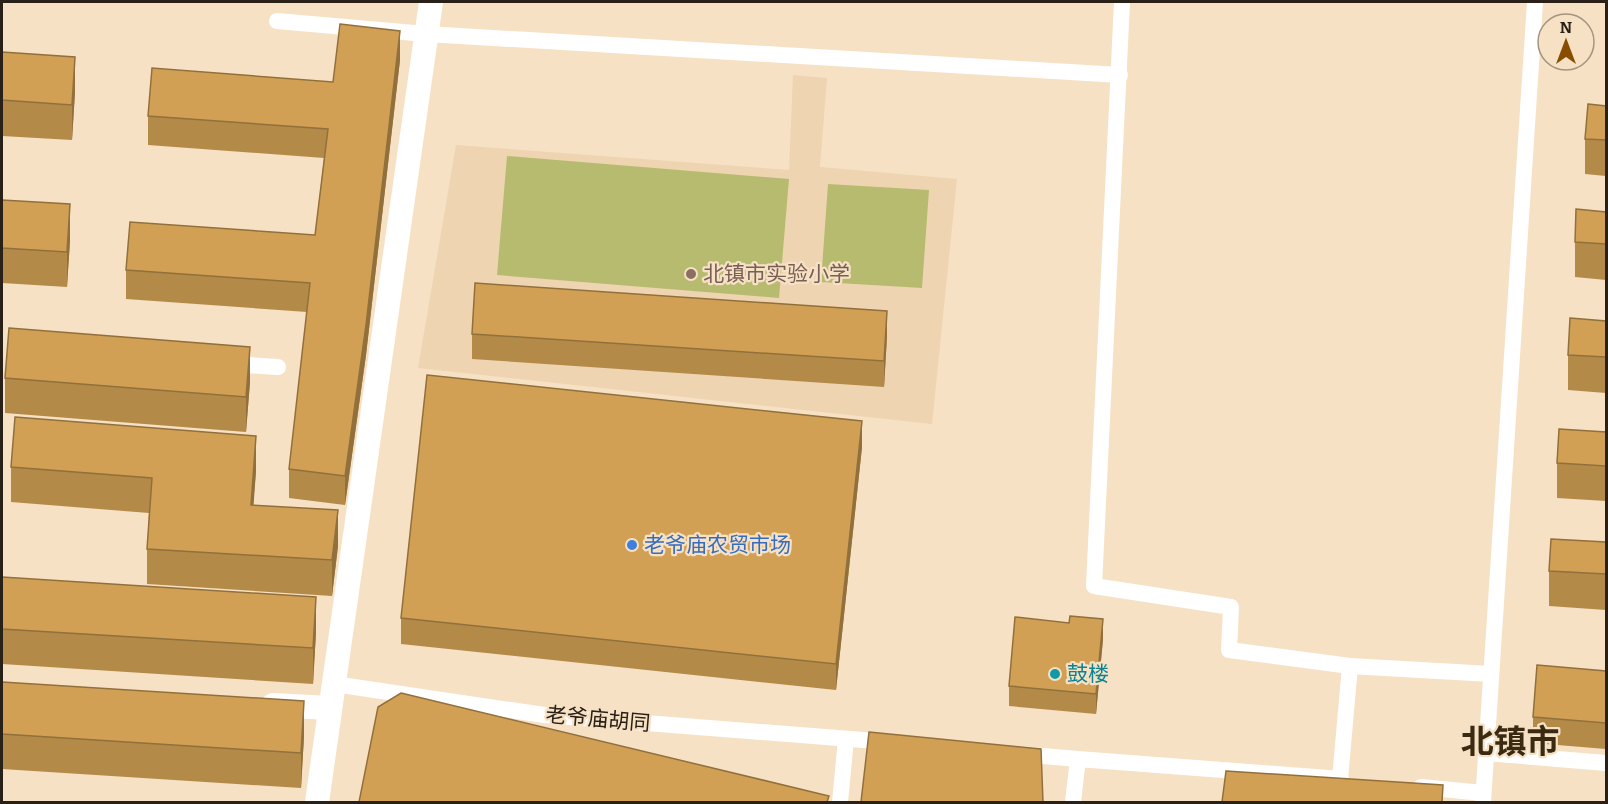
<svg xmlns="http://www.w3.org/2000/svg" width="1608" height="804" viewBox="0 0 1608 804" font-family="Bitter,'Noto Sans SC',serif">
	<style>
		.built { fill: #eed4b1 }
		.green { fill: #b7bb6f }
		.lines { fill: none; stroke-linecap: round; stroke-linejoin: round }
		.street { stroke: #fff; stroke-width: 16 }
		.secondary { stroke: #fff; stroke-width: 24 }
		.wall { fill: #b48a49 }
		.shaded-wall { fill: #92703c }
		.building { fill: #d1a055; stroke: #92703c; stroke-width: 1.5 }
		.education-dot { fill: #8d6e63; stroke: #f6e1c5; stroke-width: 2 }
		.shop-dot { fill: #3f7fe0; stroke: #f6e1c5; stroke-width: 2 }
		.culture-dot { fill: #0f9aa8; stroke: #f6e1c5; stroke-width: 2 }
		.labels { text-anchor: middle; dominant-baseline: central; stroke-width: 4.5; stroke-linejoin: round; paint-order: stroke }
		.education-label { font-size: 21px; fill: #785e54; stroke: #f6e1c5; text-anchor: start }
		.shop-label { font-size: 21px; fill: #366cbe; stroke: #f6e1c5; text-anchor: start }
		.culture-label { font-size: 21px; fill: #0d838f; stroke: #f6e1c5; text-anchor: start }
		.street-label { font-size: 21px; fill: #292117; stroke: #f6e1c5 }
		.town-label { font-size: 33px; font-weight: bold; fill: #3a2a11; stroke: #f6e1c5 }
	</style>
	<rect width="100%" height="100%" fill="#f6e1c5"/>
	<!-- built -->
	<path class="built" d="M793,75L827,78L820,167L957,179L932,424L418,368L456,145L789,170Z"/>
	<!-- green -->
	<g class="green">
		<path d="M507,156L789,179L779,298L497,275Z"/>
		<path d="M828,184L929,190L922,288L821,282Z"/>
	</g>
	<g class="lines">
		<!-- street -->
		<g class="street">
			<path d="M1122,2L1094,586L1231,607L1229,650L1350,666L1491,674"/>
			<path d="M277,21L426,34L1120,75"/>
			<path d="M230,364L278,367"/>
			<path d="M334,684L544,715L889,742"/>
			<path d="M1486,753L1606,763"/>
			<path d="M1019,754L1078,759"/>
			<path d="M1340,779L1350,666"/>
			<path d="M1421,787L1483,793"/>
			<path d="M840,802L846,739"/>
			<path d="M1073,802L1078,759L1341,779"/>
			<path d="M1483,802L1535,2"/>
		</g>
		<!-- secondary -->
		<g class="secondary">
			<path d="M273,705L330,708"/>
			<path d="M317,802L431,2"/>
		</g>
	</g>
	<!-- wall -->
	<g class="wall">
		<path d="M2,52L75,92L72,140L2,136Z"/>
		<path d="M400,60L366,355L345,505L289,498V469L307,312L126,299V270L315,235L324,158L148,145V116L333,82Z"/>
		<path d="M1606,106V176L1585,174V139Z"/>
		<path d="M2,200L70,240L67,287L2,283Z"/>
		<path d="M1606,212V280L1575,277V242Z"/>
		<path d="M1606,321V393L1568,390V355Z"/>
		<path d="M472,334L887,336L884,387L472,359Z"/>
		<path d="M5,378L250,382L246,432L5,413Z"/>
		<path d="M1606,432V501L1557,498V463Z"/>
		<path d="M862,447L836,690L401,644V618Z"/>
		<path d="M11,467L256,471L253,505L338,546L332,596L147,584V549L149,513L11,502Z"/>
		<path d="M1606,542V610L1549,606V571Z"/>
		<path d="M2,577L316,632L313,684L2,664Z"/>
		<path d="M1103,639L1096,714L1009,706V686Z"/>
		<path d="M1606,671V749L1533,743V717Z"/>
		<path d="M2,682L304,736L301,788L2,769Z"/>
	</g>
	<!-- shaded-wall -->
	<g class="shaded-wall">
		<path d="M400,31V60L366,355L345,505V476Z"/>
		<path d="M75,57V92L72,140V105Z"/>
		<path d="M70,204V240L67,287V252Z"/>
		<path d="M887,311V336L884,387V361Z"/>
		<path d="M250,347V382L246,432V397Z"/>
		<path d="M862,421V447L836,690V664Z"/>
		<path d="M256,436V471L251,540V505Z"/>
		<path d="M338,510V546L332,596V560Z"/>
		<path d="M316,597V632L313,684V648Z"/>
		<path d="M1103,619V639L1096,714V694Z"/>
		<path d="M304,701V736L301,788V753Z"/>
	</g>
	<!-- building -->
	<g class="building">
		<path d="M340,24L400,31L366,325L345,476L289,469L310,283L126,270L130,222L315,235L328,129L148,116L152,68L333,82Z"/>
		<path d="M2,52L75,57L72,105L2,100Z"/>
		<path d="M1588,104L1606,106V140L1585,139Z"/>
		<path d="M2,200L70,204L67,252L2,248Z"/>
		<path d="M1576,209L1606,212V244L1575,242Z"/>
		<path d="M475,283L887,311L884,361L472,334Z"/>
		<path d="M1570,318L1606,321V357L1568,355Z"/>
		<path d="M9,328L250,347L246,397L5,378Z"/>
		<path d="M427,375L862,421L836,664L401,618Z"/>
		<path d="M15,417L256,436L251,505L338,510L332,560L147,549L152,478L11,467Z"/>
		<path d="M1559,429L1606,432V466L1557,463Z"/>
		<path d="M1551,539L1606,542V574L1549,571Z"/>
		<path d="M2,577L316,597L313,648L2,629Z"/>
		<path d="M1070,616L1103,619L1096,694L1009,686L1015,617L1069,623Z"/>
		<path d="M1537,665L1606,671V723L1533,717Z"/>
		<path d="M2,682L304,701L301,753L2,734Z"/>
		<path d="M401,693L829,796L827,802H359L378,707Z"/>
		<path d="M869,732L1041,749L1043,802H861Z"/>
		<path d="M1226,771L1443,785L1442,802H1222Z"/>
	</g>
	<!-- markers -->
	<circle class="education-dot" cx="691" cy="274" r="6"/>
	<circle class="shop-dot" cx="632" cy="545" r="6"/>
	<circle class="culture-dot" cx="1055" cy="674" r="6"/>
	<g class="labels">
		<!-- education labels -->
		<g class="education-label">
			<text x="703" y="274">北镇市实验小学</text>
		</g>
		<!-- shop labels -->
		<g class="shop-label">
			<text x="644" y="545">老爷庙农贸市场</text>
		</g>
		<!-- culture labels -->
		<g class="culture-label">
			<text x="1067" y="674">鼓楼</text>
		</g>
		<!-- street labels -->
		<g class="street-label">
			<text transform="translate(598 719) rotate(5)">老爷庙胡同</text>
		</g>
		<!-- town labels -->
		<g class="town-label">
			<text x="1510" y="742">北镇市</text>
		</g>
	</g>
	<!-- border -->
	<rect width="1608" height="804" fill="none" stroke="#292117" stroke-width="6"/>
	<!-- north arrow -->
	<g transform="translate(1566 42)"><circle r="28" fill="#f6e1c5" stroke="#a4947f" stroke-width="1.5"/>
	<path d="M0-4.5L10 22L0 15L-10 22Z" fill="#874e01"/>
	<text y="-9" font-size="16" font-weight="bold" text-anchor="middle" fill="#292117">N</text>
	</g>
</svg>
